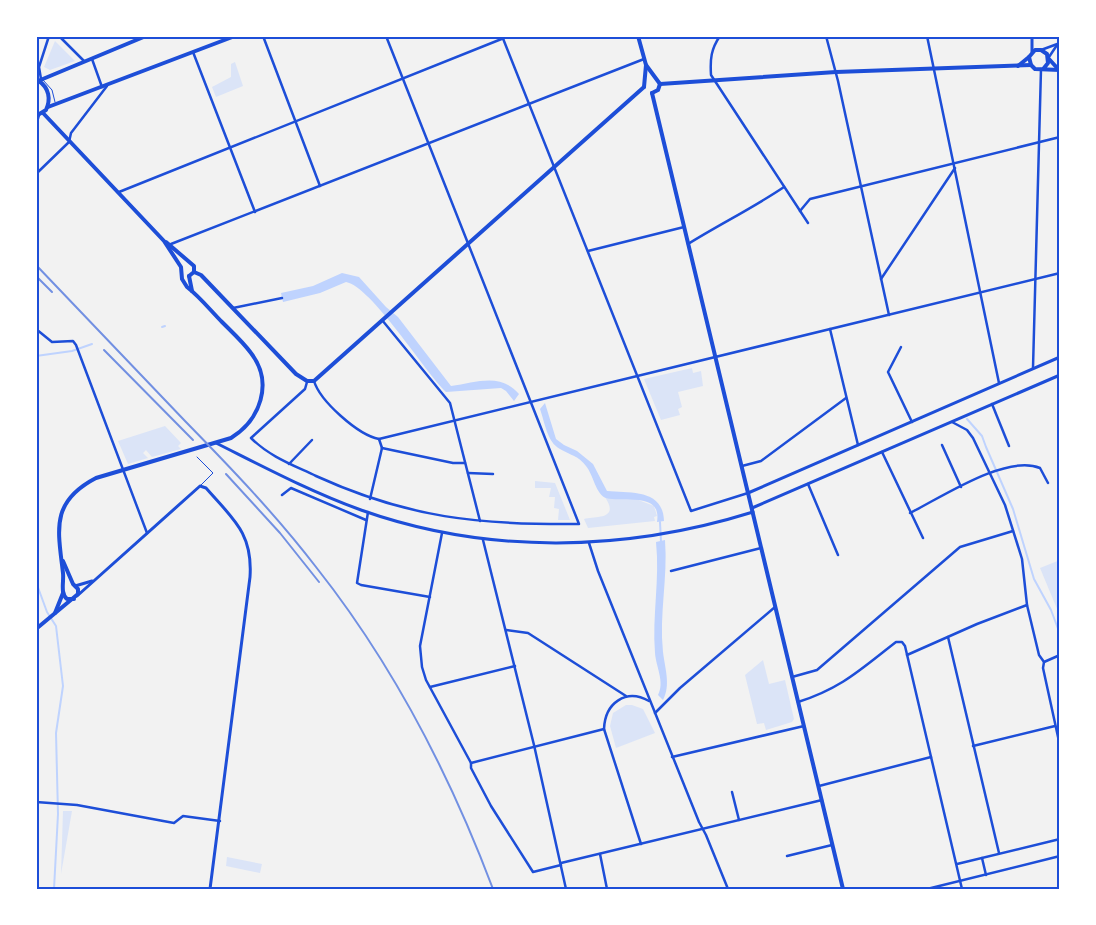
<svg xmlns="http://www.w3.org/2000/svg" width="1096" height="925" viewBox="0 0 1096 925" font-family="'Work Sans',sans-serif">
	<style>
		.green { fill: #dbe4f7 }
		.water { fill: #bfd3fe }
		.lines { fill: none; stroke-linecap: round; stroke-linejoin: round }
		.stream { stroke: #bfd3fe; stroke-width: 2 }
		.service { stroke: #1d4ed8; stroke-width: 1 }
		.minor { stroke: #1d4ed8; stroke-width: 2.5 }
		.tertiary { stroke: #1d4ed8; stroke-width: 3 }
		.secondary { stroke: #1d4ed8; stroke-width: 4 }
		.rail { stroke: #7290e2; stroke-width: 2 }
		.neatline { fill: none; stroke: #1d4ed8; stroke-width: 2 }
	</style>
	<rect width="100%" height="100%" fill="#f2f2f2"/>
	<!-- green -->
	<g class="green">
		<path d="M55,41L75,61L50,70L44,67Z"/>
		<path d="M235,62L243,86L216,97L212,87L231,77V64Z"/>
		<path d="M692,368L693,373L701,371L703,386L678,392L682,407L678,409L680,415L661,420L644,379Z"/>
		<path d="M165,426L181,443L178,446L181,449L152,457L146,450L143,453L148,458L128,464L118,441Z"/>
		<path d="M535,481L555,483L570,520H558L559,509L554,508L555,497H549L551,488H535Z"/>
		<path d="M605,497L633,498L654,506L657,516L654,517L655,521L588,528L584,519C596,516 620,520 605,497Z"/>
		<path d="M1060,560V616L1040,568Z"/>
		<path d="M763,660L769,684L785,680L794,719L792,722L766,730L764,723L757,724L745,675Z"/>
		<path d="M626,705H632L643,709L655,733L616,748L610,726L613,713Z"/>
		<path d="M63,811H72L61,874Z"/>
		<path d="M227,857L262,864L260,873L226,866Z"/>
	</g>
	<!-- water -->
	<g class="water">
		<path d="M342,273L359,277L386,307L398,317L451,386C476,383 500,372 519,394L514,401L506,391L501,388L446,392C424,371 372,287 346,282L320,293L283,302L281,293L313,286Z"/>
		<path d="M545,403L556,439L564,445L577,451L593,464L607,491C631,493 663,489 664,521L657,522C662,491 624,503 606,498C596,495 593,474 586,466C579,456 570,455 560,449C547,442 545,423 540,409Z"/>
		<path d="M665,540C668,578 659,614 663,652C665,669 671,685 663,700L658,695C665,682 656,667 655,653C652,615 660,580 656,542Z"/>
	</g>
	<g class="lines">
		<!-- stream -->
		<g class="stream">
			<path d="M162,327L165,326"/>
			<path d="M36,356L72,351L92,344"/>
			<path d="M967,419L982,436L986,447L1013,509L1034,579L1051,610L1060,634"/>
			<path d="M660,522L661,542"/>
			<path d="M36,582L47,612L56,626L63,686L56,733L58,814L54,889"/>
		</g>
		<!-- service -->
		<g class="service">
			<path d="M43,80L52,90L55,102"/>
			<path d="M197,457L213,473L200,486"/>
		</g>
		<!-- minor -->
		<g class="minor">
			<path d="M59,36L84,61"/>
			<path d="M263,36L320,186"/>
			<path d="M502,36L691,511L748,493"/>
			<path d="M720,36C711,49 710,59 711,75L808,223"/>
			<path d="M826,36L838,81L889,315"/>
			<path d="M927,36L999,383"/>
			<path d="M1041,50L1060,43"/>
			<path d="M193,52L255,212"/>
			<path d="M1049,57L1057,45"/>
			<path d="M92,59L102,87"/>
			<path d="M41,79L39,67L49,36"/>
			<path d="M36,126L39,115"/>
			<path d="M36,174L69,142L71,133L107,86"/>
			<path d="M119,192L509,36"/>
			<path d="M800,211L810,199L1060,137"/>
			<path d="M171,244L644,59"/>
			<path d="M688,244C720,224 753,208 784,187"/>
			<path d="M588,251L684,227"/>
			<path d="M881,279L955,168"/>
			<path d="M233,308L282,298"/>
			<path d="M382,320L450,403L480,521"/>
			<path d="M36,329L52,342L73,341L76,345L147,533"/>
			<path d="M830,329L858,445"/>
			<path d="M901,347L888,372L912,422"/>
			<path d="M1033,368L1041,69"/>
			<path d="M314,381C320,401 358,435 379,439L1060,273"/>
			<path d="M307,382L305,389L251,438C270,457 293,465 316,476C408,518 479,525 579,524L386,36"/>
			<path d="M992,404L1009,446"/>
			<path d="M952,422L967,430L973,438L1005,505L1017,543L1022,559L1027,605L1039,655L1044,662L1043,668L1060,746"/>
			<path d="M379,439L382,448"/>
			<path d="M942,445L961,487"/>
			<path d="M382,448L453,463H465"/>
			<path d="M882,452L923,538"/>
			<path d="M289,464L312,440"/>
			<path d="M742,466L761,461L846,398"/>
			<path d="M468,473L493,474"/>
			<path d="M808,484L838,555"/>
			<path d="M282,495L291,488L366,520"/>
			<path d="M370,499L382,448"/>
			<path d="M368,512L357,583L361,585L430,597"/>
			<path d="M910,513C942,497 1006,454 1040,468L1048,483"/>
			<path d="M442,533L420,646L422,667L426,680L471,763V768L491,806L533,872L561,865"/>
			<path d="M483,540L534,745L566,889"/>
			<path d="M589,543L598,571L699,822L706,835L728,889"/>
			<path d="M671,571L761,548"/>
			<path d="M506,630L528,633L626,696"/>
			<path d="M948,637L999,853"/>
			<path d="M907,655L977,624L1027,605"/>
			<path d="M1044,662L1060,655"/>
			<path d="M792,677L817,670L960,547L1013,531"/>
			<path d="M430,687L515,666"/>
			<path d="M798,702C842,688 861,669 896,642H902L905,646L962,889"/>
			<path d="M655,713L680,688L775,607"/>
			<path d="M973,746L1055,726"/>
			<path d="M672,757L804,726"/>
			<path d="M471,763L604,729"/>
			<path d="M819,786L931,757"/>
			<path d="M732,792L739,820"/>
			<path d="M36,802L77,805L174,823L183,816L220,821"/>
			<path d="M641,844L604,729C605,703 626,688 649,701"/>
			<path d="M600,854L607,889"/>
			<path d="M787,856L832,845"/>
			<path d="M982,858L986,875"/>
			<path d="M561,863L822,800"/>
			<path d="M957,864L1060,839"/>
			<path d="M927,889L1060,856"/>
		</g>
		<!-- tertiary -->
		<g class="tertiary">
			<path d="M1032,36V52"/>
			<path d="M216,443C264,467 311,492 361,510C488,555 625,552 753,512"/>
			<path d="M748,493L1060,357"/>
			<path d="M752,508L1060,375"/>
			<path d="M75,586L92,581"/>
			<path d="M77,596L200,486L206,488C233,519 253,533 250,577L210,889"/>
		</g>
		<!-- secondary -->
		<g class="secondary">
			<path d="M638,36L646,65L660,84"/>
			<path d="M1049,59L1059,70"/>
			<path d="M1018,66L1029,57"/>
			<path d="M1044,68L1048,63L1047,54L1041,50H1035L1029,57L1031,65L1035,69L1060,70"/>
			<path d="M38,81L146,36"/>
			<path d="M660,84L836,72L1031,65"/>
			<path d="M644,87L646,65"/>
			<path d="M652,93L843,889"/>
			<path d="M652,93L658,90L660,84"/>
			<path d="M48,107L235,36"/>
			<path d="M43,113L164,241L181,267L182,279L187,287C200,297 211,311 222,322C232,332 243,342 251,353C274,383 260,420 231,438L96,478C50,502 58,530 63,573C64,582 60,593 67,599H74"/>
			<path d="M36,116L46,110C51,99 49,88 39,81"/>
			<path d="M166,242L194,266V272L189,276"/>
			<path d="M194,272L201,275L296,374L307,381H314L644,87"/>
			<path d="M189,276L192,291"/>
			<path d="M55,613L63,593"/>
			<path d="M36,629L78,594V589L73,584L63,561"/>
		</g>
		<!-- rail -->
		<g class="rail">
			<path d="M36,265C86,317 135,369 185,421C231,468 276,515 316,567C392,663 450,775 493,889"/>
			<path d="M36,276L52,292"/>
			<path d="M104,350L193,440"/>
			<path d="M226,474L280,533L319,582"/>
		</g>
	</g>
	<!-- border -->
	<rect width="1096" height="925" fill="none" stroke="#ffffff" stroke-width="75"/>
	<rect x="38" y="38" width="1020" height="850" class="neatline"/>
</svg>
